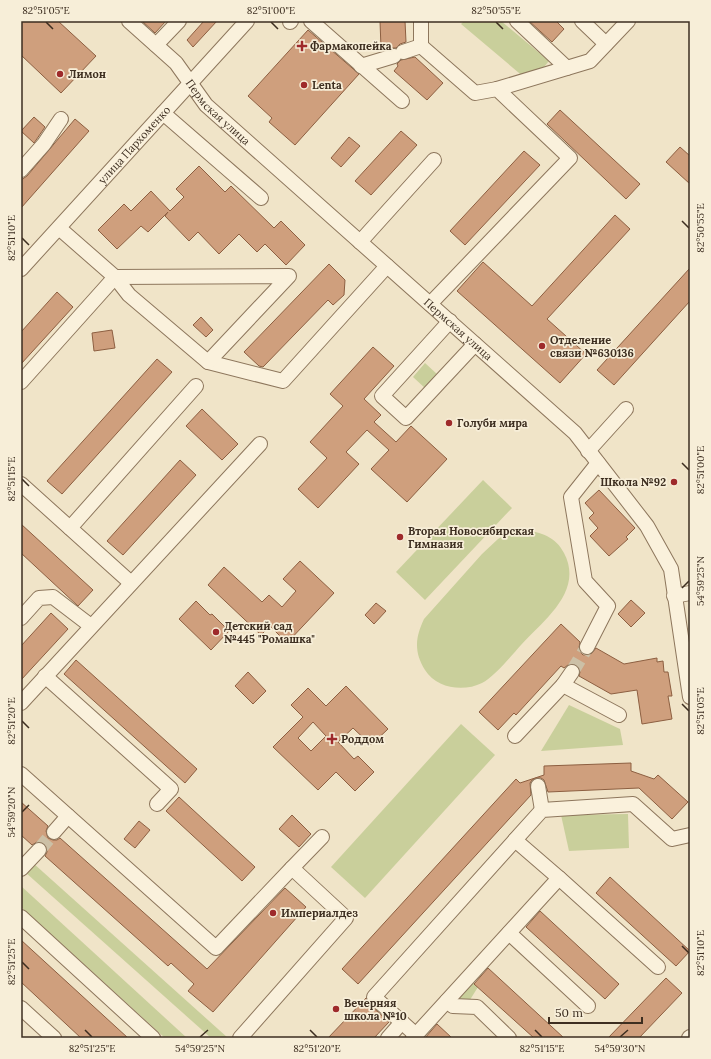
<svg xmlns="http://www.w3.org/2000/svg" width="711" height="1059" viewBox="0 0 711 1059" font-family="Lora,serif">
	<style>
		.green { fill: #c9cf9b }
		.building { fill: #cf9f7d; stroke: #8d5f41; fill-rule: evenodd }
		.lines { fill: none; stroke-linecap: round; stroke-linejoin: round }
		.minor-tunnel { stroke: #ccc0a6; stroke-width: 14; stroke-dasharray: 14 7; stroke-linecap: butt }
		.minor-casing { stroke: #8d765c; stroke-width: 16 }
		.minor { stroke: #faf1dc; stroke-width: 14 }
		.ticks { fill: none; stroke: #3d2e20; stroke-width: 1.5 }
		.poi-dot { fill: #9e2a2b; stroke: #f7eed8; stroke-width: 1.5 }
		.labels { text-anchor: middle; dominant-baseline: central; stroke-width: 3.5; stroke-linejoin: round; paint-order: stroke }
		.poi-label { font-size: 11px; font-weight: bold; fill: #3d2e20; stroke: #f7eed8; text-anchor: start }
		.street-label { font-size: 11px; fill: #3d2e20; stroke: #f7eed8 }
		.neatline { fill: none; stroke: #3d2e20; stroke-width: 1.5 }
		.ticks-label { font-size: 10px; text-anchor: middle; fill: #3d2e20 }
	</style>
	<rect width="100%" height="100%" fill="#f0e4c8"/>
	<!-- green -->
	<g class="green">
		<path d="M464,21H501L549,61L539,73L525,78L461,24Z"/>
		<path d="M425,363L438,375L426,389L413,377Z"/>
		<path d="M483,480L512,508L425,600L396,572Z"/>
		<path d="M524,530C541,532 556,537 564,553C584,591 544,620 521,645C512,655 494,677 482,683C464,692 437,689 425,670C414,652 415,638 424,619L482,554L498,539L510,532Z"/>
		<path d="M569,705L620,729L623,745L541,751Z"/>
		<path d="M461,724L495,755L365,898L331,867Z"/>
		<path d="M628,814L629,848L569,851L561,815Z"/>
		<path d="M33,863L228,1038H211L25,872Z"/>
		<path d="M21,886L187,1038H165L21,907Z"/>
		<path d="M471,981L478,987L468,1003L459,1001L458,996Z"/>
	</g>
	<!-- building -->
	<g class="building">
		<path d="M21,21H58L96,56L61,93L21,55Z"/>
		<path d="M142,21H166L155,33Z"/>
		<path d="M204,21H217L193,47L187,40Z"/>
		<path d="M380,21H405L406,42L400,44L396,48H381Z"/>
		<path d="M529,21H556L564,29L552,42Z"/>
		<path d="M308,30L359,74L295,145L269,122L272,118L248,96Z"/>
		<path d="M415,57L443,83L427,100L394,71L398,66L397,64L401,60Z"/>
		<path d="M560,110L640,184L626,199L547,124Z"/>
		<path d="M34,117L45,127L34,143L21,131Z"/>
		<path d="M75,119L89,131L21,208V180L27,176Z"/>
		<path d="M401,131L417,145L371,195L355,181Z"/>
		<path d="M349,137L360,146L341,167L331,158Z"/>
		<path d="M680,147L690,156V184L666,162Z"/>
		<path d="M524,151L540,165L465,245L450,231Z"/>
		<path d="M199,166L225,192L231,186L274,228L281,221L305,245L286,265L265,244L257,252L239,234L219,254L198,232L189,241L165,216L168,212L148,232L141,226L117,249L98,230L124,204L131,211L151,191L170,211L184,197L176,189Z"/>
		<path d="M615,215L630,229L547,319L586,354L560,383L457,291L483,262L532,306Z"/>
		<path d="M329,264L345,280L344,295L333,305L328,300L263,367L259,366L244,352Z"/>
		<path d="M690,268V301L614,385L597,370Z"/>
		<path d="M57,292L73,307L21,364V332Z"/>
		<path d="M201,317L213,330L206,337L193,325Z"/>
		<path d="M112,330L115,348L94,351L92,333Z"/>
		<path d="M373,347L394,366L364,399L381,415L374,422L396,442L411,426L447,459L407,502L371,469L389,450L367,430L346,452L359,464L318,508L298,489L327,458L310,442L343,406L330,394Z"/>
		<path d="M157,359L172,372L62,494L47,481Z"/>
		<path d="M202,409L238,444L222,460L186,426Z"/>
		<path d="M180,460L196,475L123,555L107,541Z"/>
		<path d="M599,490L635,528L626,537L628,539L609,556L590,536L598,528L589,518L594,513L585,503Z"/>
		<path d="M21,524L93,590L78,606L21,553Z"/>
		<path d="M300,561L334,593L287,643L270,626L261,635L208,585L224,567L262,602L269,595L282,607L296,591L283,579Z"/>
		<path d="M631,600L645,613L631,627L618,614Z"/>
		<path d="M196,601L210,615L212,614L229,631L211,650L179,619Z"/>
		<path d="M376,603L386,611L374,624L365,615Z"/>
		<path d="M51,613L68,629L21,680V646Z"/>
		<path d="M561,624L580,642L579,648L580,652L583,655L591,654L596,648L624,664L657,658V662L663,661L664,672H668L672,696H668L672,719L642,724L637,690L611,694L579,676L580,672L579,668L576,665L572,664L568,665L564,668L561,666L516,715L514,713L498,730L479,712Z"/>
		<path d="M76,660L197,769L185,783L64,674Z"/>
		<path d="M248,672L266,691L253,704L235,686Z"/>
		<path d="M346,686L388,729L371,745L353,728L338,742L354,759L358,756L374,772L355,791L336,772L318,790L273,747L303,717L291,705L308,688L326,706ZM313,722L326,736L311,751L298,738Z"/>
		<path d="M631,763V771L654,779L658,775L688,802L672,819L639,788L548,792L544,780L541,778H536L532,780L530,783L531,795L358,984L342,969L516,779L520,783L544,775V766Z"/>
		<path d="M179,797L255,867L242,881L166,811Z"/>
		<path d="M21,802L48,826L46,831L48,838L53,840H57L60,838L207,969L285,888L306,907L213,1012L188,991L194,984L171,963L168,966L45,856L47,852V848L45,844L37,842L32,845L21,835Z"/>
		<path d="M292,815L311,834L299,847L279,829Z"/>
		<path d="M139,821L150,830L135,848L124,839Z"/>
		<path d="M610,877L690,951L676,966L596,893Z"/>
		<path d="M540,911L619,984L605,999L526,927Z"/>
		<path d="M21,940L128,1038H81L21,982Z"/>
		<path d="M488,968L564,1038H534L474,984Z"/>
		<path d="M666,978L682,993L639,1038H608Z"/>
		<path d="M366,998L368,1003L389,1022L374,1038H328Z"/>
		<path d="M437,1024L452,1038H425Z"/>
	</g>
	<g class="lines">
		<!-- minor-tunnel -->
		<g class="minor-tunnel">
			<path d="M572,672L587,647"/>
			<path d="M39,850L54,832"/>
		</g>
		<!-- minor casing -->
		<g class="minor-casing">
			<g id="minor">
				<path id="s1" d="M129,21L176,63L206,105L575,433L647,526L671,569L690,697"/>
				<path d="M311,21L402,101"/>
				<path d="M421,21V46L475,93L497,89L570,158L430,304"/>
				<path d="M517,21L567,68"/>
				<path d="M582,21L606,44"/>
				<path d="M290,22L291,21"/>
				<path d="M156,45L179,21"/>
				<path d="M403,52L421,46"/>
				<path d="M361,66L394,56"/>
				<path d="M497,89L590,61L628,21"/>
				<path d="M163,113L261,198"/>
				<path d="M21,170L44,144L61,119"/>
				<path d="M59,228L115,277L129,295L208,362L283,381L387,266"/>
				<path d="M360,242L434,160"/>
				<path id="s2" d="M21,269L247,21"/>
				<path d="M450,321L382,396L406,418L475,344"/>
				<path d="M21,382L115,277L289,276L208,362"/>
				<path d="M588,451L626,409"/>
				<path d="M21,484L131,583"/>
				<path d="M70,528L196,386"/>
				<path d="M674,596L690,593"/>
				<path d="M21,618L39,598L53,597L91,626"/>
				<path d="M587,647L608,606L585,581L571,497L598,463"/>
				<path d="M45,676L171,789L157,804"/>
				<path d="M563,685L572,672"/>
				<path d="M21,703L260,444"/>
				<path d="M515,736L563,685L619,715"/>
				<path d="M21,774L216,948L292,868"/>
				<path d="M538,786L542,810"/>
				<path d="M54,832L68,816"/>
				<path d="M21,869L39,850"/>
				<path d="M559,878L658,967"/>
				<path d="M21,917L153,1038"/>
				<path d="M509,933L588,1006"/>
				<path d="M447,1001L453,1006L477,1007L509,1038"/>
				<path d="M21,1008L54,1038"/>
				<path d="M416,1035L374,997L542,810L633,804L672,839L690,835"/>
				<path d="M240,1038L346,918L292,868L322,837"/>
				<path d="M388,1038L402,1022"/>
				<path d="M413,1038L559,878L515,840"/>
				<path d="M689,1038L690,1037"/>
			</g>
		</g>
		<!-- minor -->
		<use href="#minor" class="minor"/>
	</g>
	<!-- ticks -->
	<path class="ticks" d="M46,22L53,29M271,22L278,29M496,22L503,29M682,221L689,228M22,238L29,245M682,463L689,470M22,479L29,486M682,588L689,581M682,704L689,711M22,721L29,728M22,812L29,805M682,946L689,953M22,962L29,969M85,1030L92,1037M310,1030L317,1037M535,1030L542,1037M200,1037L208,1030M620,1037L628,1030"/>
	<!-- markers -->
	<g class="poi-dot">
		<path d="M300 40h4v4h4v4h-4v4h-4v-4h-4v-4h4z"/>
		<circle cx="60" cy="74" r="4"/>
		<circle cx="304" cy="85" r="4"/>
		<circle cx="542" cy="346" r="4"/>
		<circle cx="449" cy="423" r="4"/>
		<circle cx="674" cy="482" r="4"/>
		<circle cx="400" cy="537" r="4"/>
		<circle cx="216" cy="632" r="4"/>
		<path d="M330 733h4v4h4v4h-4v4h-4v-4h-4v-4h4z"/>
		<circle cx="273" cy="913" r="4"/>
		<circle cx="336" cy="1009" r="4"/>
	</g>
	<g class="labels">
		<!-- poi labels -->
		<g class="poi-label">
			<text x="310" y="46">Фармакопейка</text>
			<text x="68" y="74">Лимон</text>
			<text x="312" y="85">Lenta</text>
			<text x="550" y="340">Отделение<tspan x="550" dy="13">связи №630136</tspan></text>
			<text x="457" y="423">Голуби мира</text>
			<text x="666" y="482" text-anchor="end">Школа №92</text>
			<text x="408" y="531">Вторая Новосибирская<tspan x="408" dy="13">Гимназия</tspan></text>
			<text x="224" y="626">Детский сад<tspan x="224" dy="13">№445 "Ромашка"</tspan></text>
			<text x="341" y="739">Роддом</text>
			<text x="281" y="913">Империалдез</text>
			<text x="344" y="1003">Вечерняя<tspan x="344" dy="13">школа №10</tspan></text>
		</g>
		<!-- street labels -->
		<g class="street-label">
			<text stroke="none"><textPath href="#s1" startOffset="128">Пермская улица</textPath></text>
			<text stroke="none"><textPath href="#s2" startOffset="168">улица Пархоменко</textPath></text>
			<text stroke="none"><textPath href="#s1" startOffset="452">Пермская улица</textPath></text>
		</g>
	</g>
	<!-- border -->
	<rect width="711" height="1059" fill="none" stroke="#f7eed8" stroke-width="44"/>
	<!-- scale -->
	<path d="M549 1017v6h93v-6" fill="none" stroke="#3d2e20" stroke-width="2"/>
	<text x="555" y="1017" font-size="12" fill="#3d2e20" stroke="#f7eed8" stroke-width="3" paint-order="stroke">50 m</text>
	<rect x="22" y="22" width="667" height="1015" class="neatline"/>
	<g class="ticks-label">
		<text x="46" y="14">82°51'05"E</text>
		<text x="271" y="14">82°51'00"E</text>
		<text x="496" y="14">82°50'55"E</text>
		<text transform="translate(700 228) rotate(-90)" y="4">82°50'55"E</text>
		<text transform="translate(11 238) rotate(-90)" y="4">82°51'10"E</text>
		<text transform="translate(700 470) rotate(-90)" y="4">82°51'00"E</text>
		<text transform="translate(11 479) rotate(-90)" y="4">82°51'15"E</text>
		<text transform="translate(700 581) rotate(-90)" y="4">54°59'25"N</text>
		<text transform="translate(700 711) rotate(-90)" y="4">82°51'05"E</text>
		<text transform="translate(11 721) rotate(-90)" y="4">82°51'20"E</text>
		<text transform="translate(11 812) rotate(-90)" y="4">54°59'20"N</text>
		<text transform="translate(700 953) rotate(-90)" y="4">82°51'10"E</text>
		<text transform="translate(11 962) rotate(-90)" y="4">82°51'25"E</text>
		<text x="92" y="1052">82°51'25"E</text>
		<text x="200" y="1052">54°59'25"N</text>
		<text x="317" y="1052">82°51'20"E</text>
		<text x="542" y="1052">82°51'15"E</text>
		<text x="620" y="1052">54°59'30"N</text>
	</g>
</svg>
